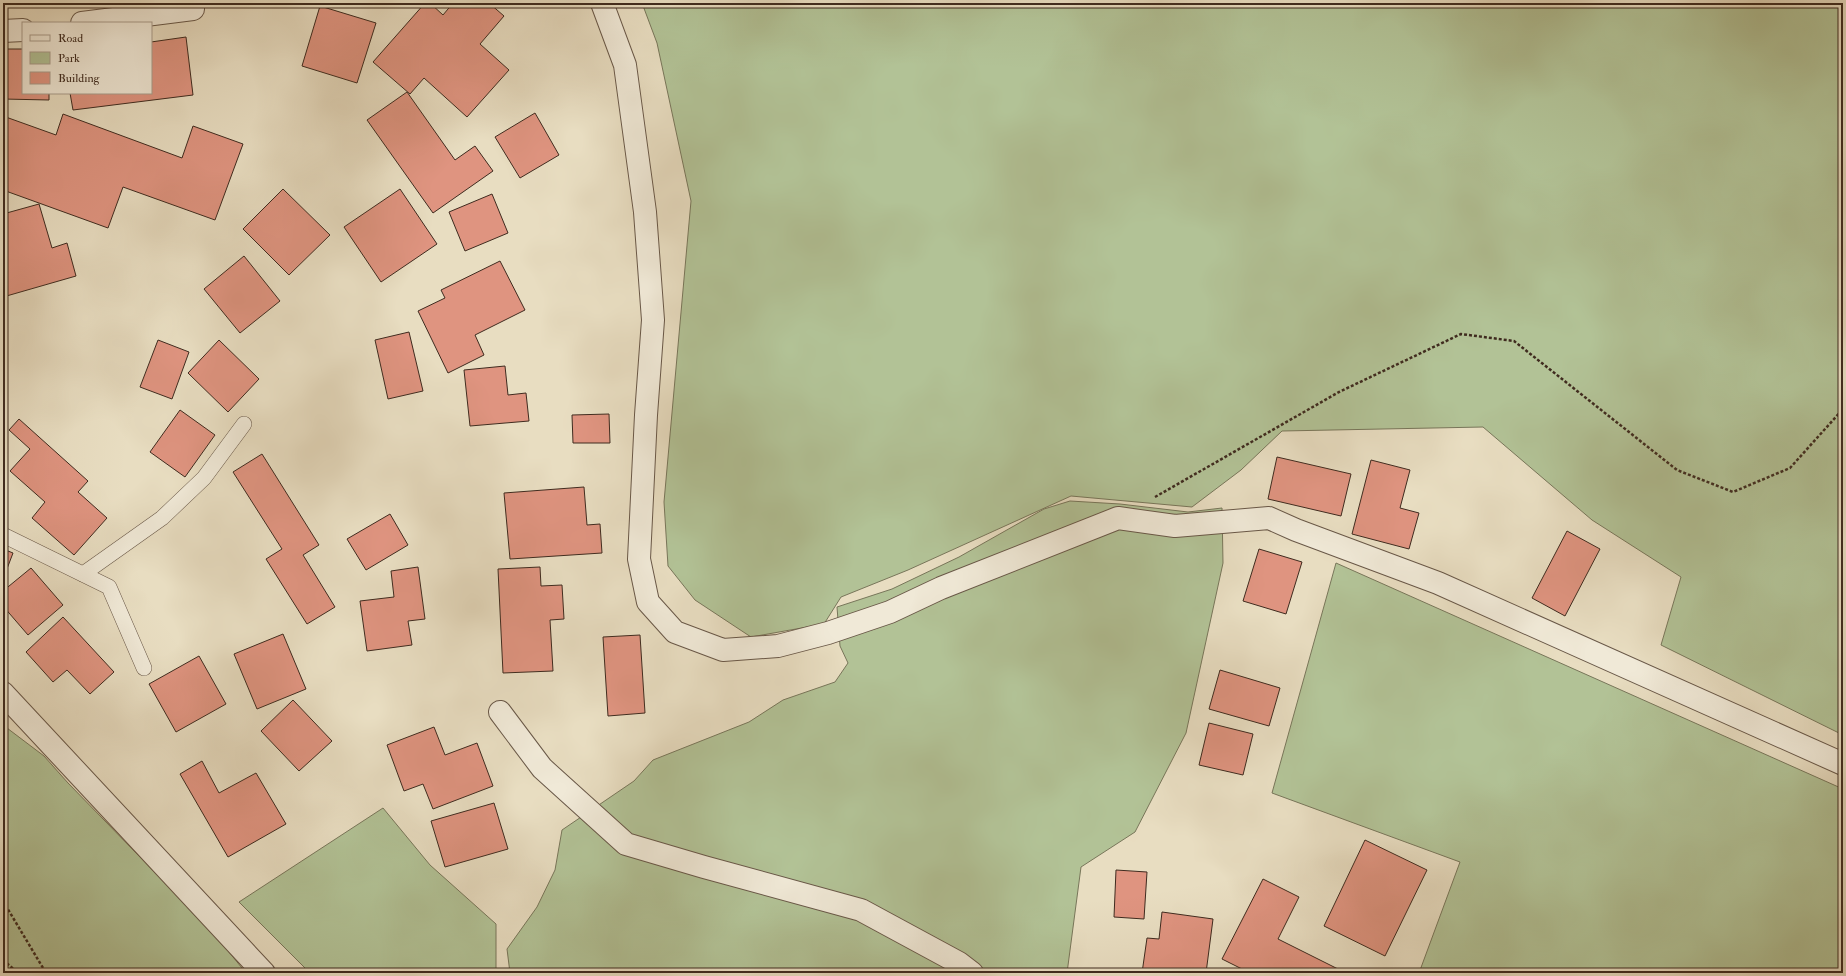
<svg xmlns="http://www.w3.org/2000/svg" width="1846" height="976" viewBox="0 0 1846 976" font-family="'IM FELL Double Pica',serif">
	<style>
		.green { fill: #b2c296; stroke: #78765a }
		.building { fill: #df9480; stroke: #3f2b1f }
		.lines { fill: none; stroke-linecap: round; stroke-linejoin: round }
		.lane-casing { stroke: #695848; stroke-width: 16 }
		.street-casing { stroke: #695848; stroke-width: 24 }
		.path { stroke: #3f2b1f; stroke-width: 2.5; stroke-dasharray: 3 2; stroke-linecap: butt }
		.lane { stroke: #f0e9d7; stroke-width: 15 }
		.street { stroke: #f0e9d7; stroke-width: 22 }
	</style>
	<rect width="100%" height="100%" fill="#e8ddc1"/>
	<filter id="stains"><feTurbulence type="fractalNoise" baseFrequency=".005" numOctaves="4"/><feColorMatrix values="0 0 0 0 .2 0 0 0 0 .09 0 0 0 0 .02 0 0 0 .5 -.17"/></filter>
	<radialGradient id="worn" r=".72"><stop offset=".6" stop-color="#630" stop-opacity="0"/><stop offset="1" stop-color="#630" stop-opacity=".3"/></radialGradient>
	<!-- green -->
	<g class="green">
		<path d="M642,3H1843V735L1661,645L1681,577L1592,520L1483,427L1282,431L1241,470L1192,507L1071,496L908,570L841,597L824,624L751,637L695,600L668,566L664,502L691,201L657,43Z"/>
		<path d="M1070,501L1120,504L1188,512L1222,508L1223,563L1186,733L1135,832L1081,867L1067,973H510L507,949L537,907L555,870L562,830L634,781L653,760L749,722L783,700L835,682L848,663L840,646L837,607L892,589L959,557L1044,509Z"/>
		<path d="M1336,563L1843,789V973H1419L1460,862L1272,793Z"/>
		<path d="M3,725L44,756L68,783L212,931L246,973H3Z"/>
		<path d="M383,808L430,865L496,924V973H310L239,902Z"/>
	</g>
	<!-- building -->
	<g class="building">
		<path d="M425,3H430L443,15L453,3H489L504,16L480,44L509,70L467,117L424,78L410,94L373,62Z"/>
		<path d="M320,6L376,23L357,83L302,66Z"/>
		<path d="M186,37L193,95L73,110L70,93H151V42Z"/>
		<path d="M4,49H23V93H49V100L3,99Z"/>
		<path d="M407,92L455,160L475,146L493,171L433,213L367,120Z"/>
		<path d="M535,113L559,155L520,178L495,137Z"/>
		<path d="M63,114L182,158L193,126L243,144L215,220L123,187L108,228L3,190V116L56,135Z"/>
		<path d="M283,189L330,235L289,275L243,229Z"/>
		<path d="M400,189L437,244L381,282L344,227Z"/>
		<path d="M492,194L508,233L465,251L449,212Z"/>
		<path d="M39,204L52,248L67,243L76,276L3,297V214Z"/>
		<path d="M244,256L280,301L240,333L204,289Z"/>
		<path d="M500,261L525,310L475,335L484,355L448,373L418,311L445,298L441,290Z"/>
		<path d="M409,332L423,391L388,399L375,340Z"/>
		<path d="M158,340L189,352L172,399L140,387Z"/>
		<path d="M219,340L259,379L228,412L188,373Z"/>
		<path d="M505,366L508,395L526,393L529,421L470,426L464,370Z"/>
		<path d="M180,410L215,435L185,477L150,452Z"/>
		<path d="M609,414L610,443H573L572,415Z"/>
		<path d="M19,419L88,481L78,492L107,518L74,555L32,518L45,502L10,471L30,449L9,430Z"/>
		<path d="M262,454L319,545L303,555L335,607L307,624L266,559L282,549L233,472Z"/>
		<path d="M1277,457L1351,474L1341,516L1268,499Z"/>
		<path d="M1371,460L1410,470L1400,508L1419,513L1409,549L1352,534Z"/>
		<path d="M584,487L587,525L600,524L602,553L510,559L504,493Z"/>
		<path d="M390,514L408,545L366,570L347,539Z"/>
		<path d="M1567,531L1600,549L1565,616L1532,598Z"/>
		<path d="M3,549L13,553L5,574H3Z"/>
		<path d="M1259,549L1302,562L1286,614L1243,601Z"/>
		<path d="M418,567L425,619L408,621L412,645L367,651L360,601L394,597L391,571Z"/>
		<path d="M540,567L541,586L562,585L564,619L550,620L553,671L503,673L498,569Z"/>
		<path d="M31,568L63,605L28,635L3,606V591Z"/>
		<path d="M63,617L114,672L90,694L67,670L53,682L26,652Z"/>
		<path d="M283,634L306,689L257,709L234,654Z"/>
		<path d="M640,635L645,713L608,716L603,637Z"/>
		<path d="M199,656L226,704L176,732L149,684Z"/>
		<path d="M1220,670L1280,688L1269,726L1209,709Z"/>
		<path d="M293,700L332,741L299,771L261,731Z"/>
		<path d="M1209,723L1253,734L1243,775L1199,765Z"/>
		<path d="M434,727L445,755L477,743L493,786L433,809L423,784L404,791L387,745Z"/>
		<path d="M202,761L219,793L256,773L286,824L228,857L180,774Z"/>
		<path d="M494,803L508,849L445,867L431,821Z"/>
		<path d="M1365,840L1427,870L1385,956L1324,926Z"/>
		<path d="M1116,870L1147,872L1144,919L1114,917Z"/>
		<path d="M1263,879L1299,897L1278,939L1346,973H1250L1222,959Z"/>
		<path d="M1162,912L1213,919L1206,973H1142L1147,938L1159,939Z"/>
	</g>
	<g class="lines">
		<!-- lane casing -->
		<g class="lane-casing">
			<g id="lane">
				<path d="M3,535L109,587L144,668"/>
				<path d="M83,574L162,518L204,478L244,424"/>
			</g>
		</g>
		<!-- street casing -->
		<g class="street-casing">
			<g id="street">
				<path d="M602,3L625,65L645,212L653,320L646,415L639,559L648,602L675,632L723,650L778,646L828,633L890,612L941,588L1118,518L1175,526L1269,518L1296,530L1438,583L1843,764"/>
				<path d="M82,23L193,9"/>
				<path d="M3,31L23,30"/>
				<path d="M3,693L264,973"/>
				<path d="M500,712L542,768L626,844L704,867L861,910L959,963L972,973"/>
			</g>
		</g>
		<!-- path -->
		<g class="path">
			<path d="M1155,497L1339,392L1461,334L1514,341L1677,470L1733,492L1790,468L1843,409"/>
			<path d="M3,901L46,973"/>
			<path d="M3,960L18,973"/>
		</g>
		<!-- lane -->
		<use href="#lane" class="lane"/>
		<!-- street -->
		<use href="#street" class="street"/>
	</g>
	<!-- margin -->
	<rect width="1846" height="976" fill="none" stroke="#e8ddc1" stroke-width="16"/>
	<rect x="4" y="4" width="1838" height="968" fill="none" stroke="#3f2b1f" stroke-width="2"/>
	<rect x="8" y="8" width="1830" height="960" fill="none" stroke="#3f2b1f"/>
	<!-- legend -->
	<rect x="22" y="22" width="130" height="72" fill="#f0e9d7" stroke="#a99d8d"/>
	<rect x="30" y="35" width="20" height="6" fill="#f0e9d7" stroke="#a99d8d"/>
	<text x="58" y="42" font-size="12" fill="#3f2b1f">Road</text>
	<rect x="30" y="52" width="20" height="12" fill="#b2c296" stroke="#a99d8d"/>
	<text x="58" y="62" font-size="12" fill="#3f2b1f">Park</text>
	<rect x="30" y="72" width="20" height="12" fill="#df9480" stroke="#a99d8d"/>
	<text x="58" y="82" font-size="12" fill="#3f2b1f">Building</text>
	<rect width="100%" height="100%" filter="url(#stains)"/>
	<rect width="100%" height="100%" fill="url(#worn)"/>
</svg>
